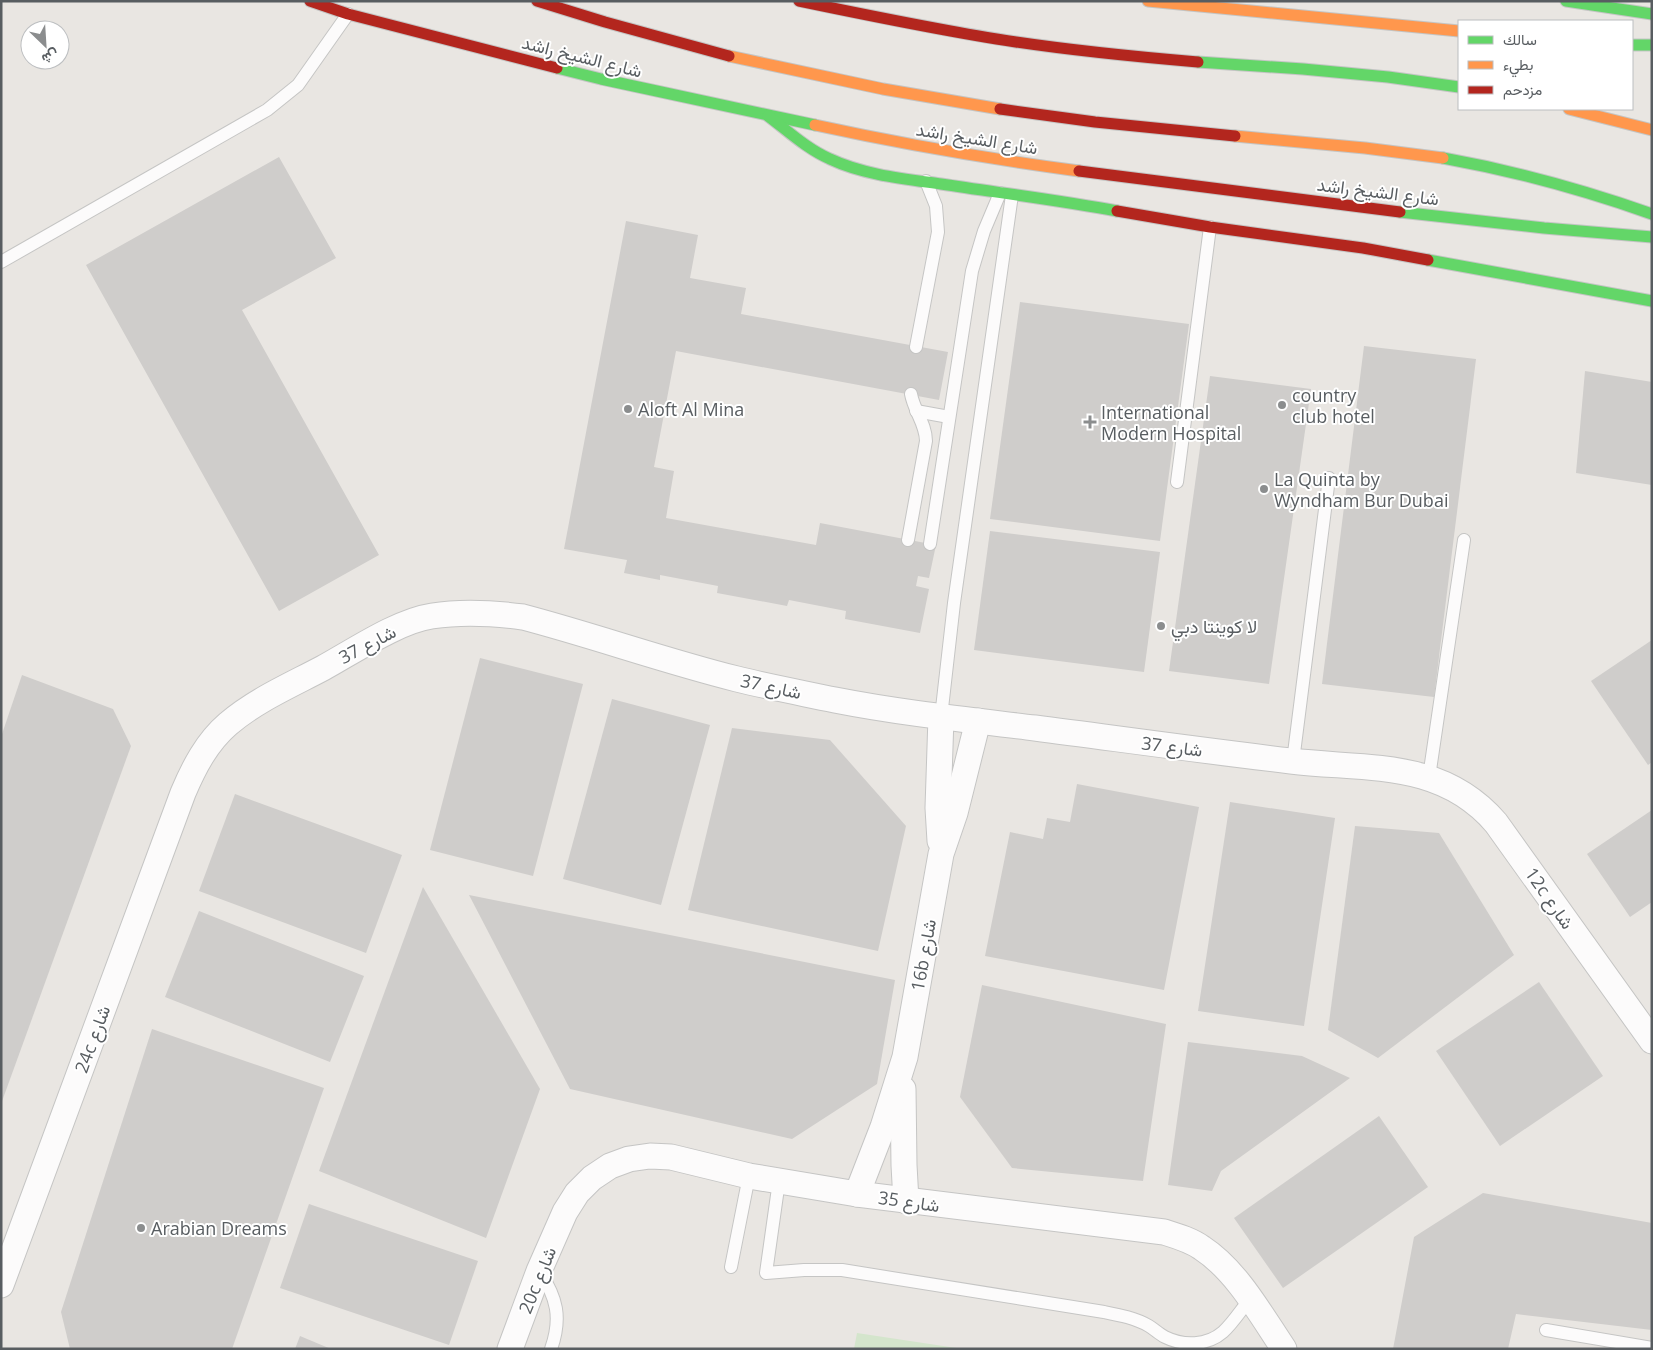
<svg xmlns="http://www.w3.org/2000/svg" width="1653" height="1350" viewBox="0 0 1653 1350" font-family="'Open Sans',Vazirmatn,sans-serif">
	<style>
		.green { fill: #d4e5cc }
		.building { fill: #cfcdcb }
		.lines { fill: none; stroke-linecap: round; stroke-linejoin: round }
		.lane-casing { stroke: #c5c5c4; stroke-width: 14 }
		.street-casing { stroke: #c5c5c4; stroke-width: 27 }
		.fast-casing { stroke: #c4c5c4; stroke-width: 13 }
		.slow-casing { stroke: #c4c5c4; stroke-width: 13 }
		.jam-casing { stroke: #c4c5c4; stroke-width: 13 }
		.lane { stroke: #fcfbfb; stroke-width: 12 }
		.street { stroke: #fcfbfb; stroke-width: 25 }
		.fast { stroke: #63d668; stroke-width: 11 }
		.slow { stroke: #ff974d; stroke-width: 11 }
		.jam { stroke: #b3261e; stroke-width: 11 }
		.poi-dot { fill: #8b8d8e; stroke: #fff; stroke-width: 2 }
		.labels { text-anchor: middle; dominant-baseline: central; stroke-width: 4; stroke-linejoin: round; paint-order: stroke }
		.street-label { font-size: 18px; fill: #585d61; stroke: #fff }
		.poi-label { font-size: 18px; fill: #585d61; stroke: #fff; text-anchor: start }
	</style>
	<rect width="100%" height="100%" fill="#e9e6e2"/>
	<!-- green -->
	<path class="green" d="M857,1333L963,1349H854Z"/>
	<!-- building -->
	<g class="building">
		<path d="M279,157L336,258L242,310L379,555L279,611L86,265Z"/>
		<path d="M626,221L698,235L690,278L746,288L741,314L948,352L939,400L676,351L654,467L674,471L666,518L816,545L820,523L936,545L929,578L918,576L916,586L929,589L920,633L845,619L846,611L789,600L787,606L717,593L718,586L660,575V580L624,573L627,560L564,549Z"/>
		<path d="M1020,302L1189,324L1160,541L990,519Z"/>
		<path d="M1364,346L1476,359L1434,697L1322,684Z"/>
		<path d="M1585,371L1652,382V485L1576,473Z"/>
		<path d="M1210,376L1311,389L1269,684L1169,671Z"/>
		<path d="M990,531L1160,552L1144,672L974,650Z"/>
		<path d="M1652,640V762L1648,765L1591,681Z"/>
		<path d="M480,658L583,684L533,876L430,850Z"/>
		<path d="M22,675L113,709L131,746L1,1104V737Z"/>
		<path d="M612,699L710,725L661,905L563,879Z"/>
		<path d="M732,728L830,740L906,826L878,951L688,910Z"/>
		<path d="M1077,784L1199,807L1164,990L985,956L1010,832L1043,839L1047,818L1070,822Z"/>
		<path d="M235,794L402,855L366,953L199,891Z"/>
		<path d="M1230,802L1335,818L1304,1026L1198,1011Z"/>
		<path d="M1652,810V902L1630,917L1587,854Z"/>
		<path d="M1355,826L1439,833L1514,955L1378,1058L1328,1030Z"/>
		<path d="M423,887L540,1089L486,1238L319,1171Z"/>
		<path d="M469,895L895,980L877,1084L792,1139L570,1089Z"/>
		<path d="M199,911L364,976L330,1062L165,997Z"/>
		<path d="M1539,982L1603,1076L1500,1146L1436,1051Z"/>
		<path d="M982,985L1166,1024L1143,1181L1012,1168L960,1097Z"/>
		<path d="M152,1029L324,1088L232,1349H70L61,1312Z"/>
		<path d="M1188,1042L1302,1056L1350,1078L1221,1171L1212,1191L1168,1185Z"/>
		<path d="M1379,1116L1428,1187L1283,1288L1234,1218Z"/>
		<path d="M1483,1193L1652,1223V1330L1516,1314L1508,1349H1393L1414,1237Z"/>
		<path d="M309,1204L478,1261L449,1345L280,1288Z"/>
		<path d="M300,1336L331,1349H295Z"/>
	</g>
	<g class="lines">
		<!-- lane casing -->
		<g class="lane-casing">
			<g id="lane">
				<path d="M1,262L267,110L298,85L348,14"/>
				<path d="M916,347L938,232L936,206L926,181"/>
				<path d="M916,411L949,417"/>
				<path d="M1177,482L1210,227"/>
				<path d="M908,540L926,441C926,424 914,411 911,394"/>
				<path d="M930,544L972,271L984,231L1000,193"/>
				<path d="M941,717L954,603L1012,195"/>
				<path d="M1293,761L1329,478"/>
				<path d="M1429,777L1464,540"/>
				<path d="M779,1181L766,1273L804,1270H842L1104,1312C1119,1315 1135,1318 1149,1326C1154,1329 1159,1334 1165,1337C1183,1346 1207,1346 1223,1332C1233,1323 1241,1310 1250,1299"/>
				<path d="M731,1267L749,1176"/>
				<path d="M539,1271C557,1297 562,1318 551,1349"/>
				<path d="M1546,1330L1652,1348"/>
			</g>
		</g>
		<!-- street casing -->
		<g class="street-casing">
			<g id="street">
				<path d="M940,841L938,808L941,717"/>
				<path d="M903,1089L904,1165L906,1201"/>
				<path d="M857,1194L883,1127L905,1057L941,854L955,813L978,721"/>
				<path d="M1,1285L183,793C194,767 207,742 228,724C256,700 291,685 323,668C354,651 398,621 432,616C463,611 493,613 523,617C595,636 665,661 737,679C769,687 802,693 835,700C901,713 969,720 1035,728C1120,739 1205,751 1291,761C1366,770 1441,759 1496,823L1652,1041"/>
				<path d="M510,1349L539,1271L565,1212L577,1193L592,1178L610,1166L629,1159L650,1156L671,1157L749,1176L857,1194L1164,1232C1177,1236 1191,1240 1202,1248C1237,1271 1261,1315 1284,1349"/>
			</g>
		</g>
		<!-- fast casing -->
		<g class="fast-casing">
			<g id="fast">
				<path d="M1566,1L1652,14"/>
				<path d="M1632,45H1652"/>
				<path d="M1198,62L1303,69L1388,77L1459,87"/>
				<path d="M557,68L601,79L815,125"/>
				<path d="M768,116C788,131 807,149 830,159C864,175 905,179 941,184C1000,193 1059,200 1117,211"/>
				<path d="M1443,158C1515,171 1584,190 1652,214"/>
				<path d="M1400,212L1544,228L1652,237"/>
				<path d="M1428,260L1652,301"/>
			</g>
		</g>
		<!-- slow casing -->
		<g class="slow-casing">
			<g id="slow">
				<path d="M1148,1L1459,31"/>
				<path d="M729,56L883,89L1000,109"/>
				<path d="M1569,109L1652,130"/>
				<path d="M815,125C902,144 990,159 1079,171"/>
				<path d="M1235,136L1365,148L1443,158"/>
			</g>
		</g>
		<!-- jam casing -->
		<g class="jam-casing">
			<g id="jam">
				<path d="M310,1L348,14L557,68"/>
				<path d="M537,1L605,22L729,56"/>
				<path d="M799,1C871,16 943,31 1016,42C1077,51 1138,57 1198,62"/>
				<path d="M1000,109L1095,122L1235,136"/>
				<path d="M1079,171L1400,212"/>
				<path d="M1117,211L1210,227L1363,248L1428,260"/>
			</g>
		</g>
		<!-- lane -->
		<use href="#lane" class="lane"/>
		<!-- street -->
		<use href="#street" class="street"/>
		<!-- fast -->
		<use href="#fast" class="fast"/>
		<!-- slow -->
		<use href="#slow" class="slow"/>
		<!-- jam -->
		<use href="#jam" class="jam"/>
	</g>
	<!-- markers -->
	<g class="poi-dot">
		<circle cx="1282" cy="405" r="5"/>
		<circle cx="628" cy="409" r="5"/>
		<path d="M1087.5 414.5h5v5h5v5h-5v5h-5v-5h-5v-5h5z"/>
		<circle cx="1264" cy="489" r="5"/>
		<circle cx="1161" cy="626" r="5"/>
		<circle cx="141" cy="1228" r="5"/>
	</g>
	<g class="labels">
		<!-- street labels -->
		<g class="street-label">
			<text transform="translate(582 56) rotate(14)">شارع الشيخ راشد</text>
			<text transform="translate(977 138) rotate(9)">شارع الشيخ راشد</text>
			<text transform="translate(1378 191) rotate(7)">شارع الشيخ راشد</text>
			<text transform="translate(367 644) rotate(-28)">شارع 37</text>
			<text transform="translate(771 686) rotate(12)">شارع 37</text>
			<text transform="translate(1172 746) rotate(7)">شارع 37</text>
			<text transform="translate(1550 898) rotate(55)">12c شارع</text>
			<text transform="translate(923 955) rotate(-80)">16b شارع</text>
			<text transform="translate(92 1039) rotate(-70)">24c شارع</text>
			<text transform="translate(909 1201) rotate(8)">شارع 35</text>
			<text transform="translate(537 1280) rotate(-68)">20c شارع</text>
		</g>
		<!-- poi labels -->
		<g class="poi-label">
			<text x="1292" y="395">country<tspan x="1292" dy="21">club hotel</tspan></text>
			<text x="638" y="409">Aloft Al Mina</text>
			<text x="1101" y="412">International<tspan x="1101" dy="21">Modern Hospital</tspan></text>
			<text x="1274" y="479">La Quinta by<tspan x="1274" dy="21">Wyndham Bur Dubai</tspan></text>
			<text x="1171" y="626">لا كوينتا دبي</text>
			<text x="151" y="1228">Arabian Dreams</text>
		</g>
	</g>
	<!-- border -->
	<rect width="1653" height="1350" fill="none" stroke="#585d61" stroke-width="5"/>
	<!-- legend -->
	<rect x="1458" y="20" width="175" height="90" fill="#ffffff" stroke="#bcbec0"/>
	<rect x="1468" y="36" width="25" height="8" fill="#63d668" stroke="#bcbec0"/>
	<text x="1503" y="45" font-size="15" fill="#585d61">سالك</text>
	<rect x="1468" y="61" width="25" height="8" fill="#ff974d" stroke="#bcbec0"/>
	<text x="1503" y="70" font-size="15" fill="#585d61">بطيء</text>
	<rect x="1468" y="86" width="25" height="8" fill="#b3261e" stroke="#bcbec0"/>
	<text x="1503" y="95" font-size="15" fill="#585d61">مزدحم</text>
	<!-- north arrow -->
	<g transform="translate(45 45) rotate(155)"><circle r="24" fill="#ffffff" stroke="#bcbec0"/>
	<path d="M0-4L9 19L0 12L-9 19Z" fill="#8b8d8e"/>
	<text y="-8" font-size="14" font-weight="bold" text-anchor="middle" fill="#585d61">ش</text>
	</g>
</svg>
